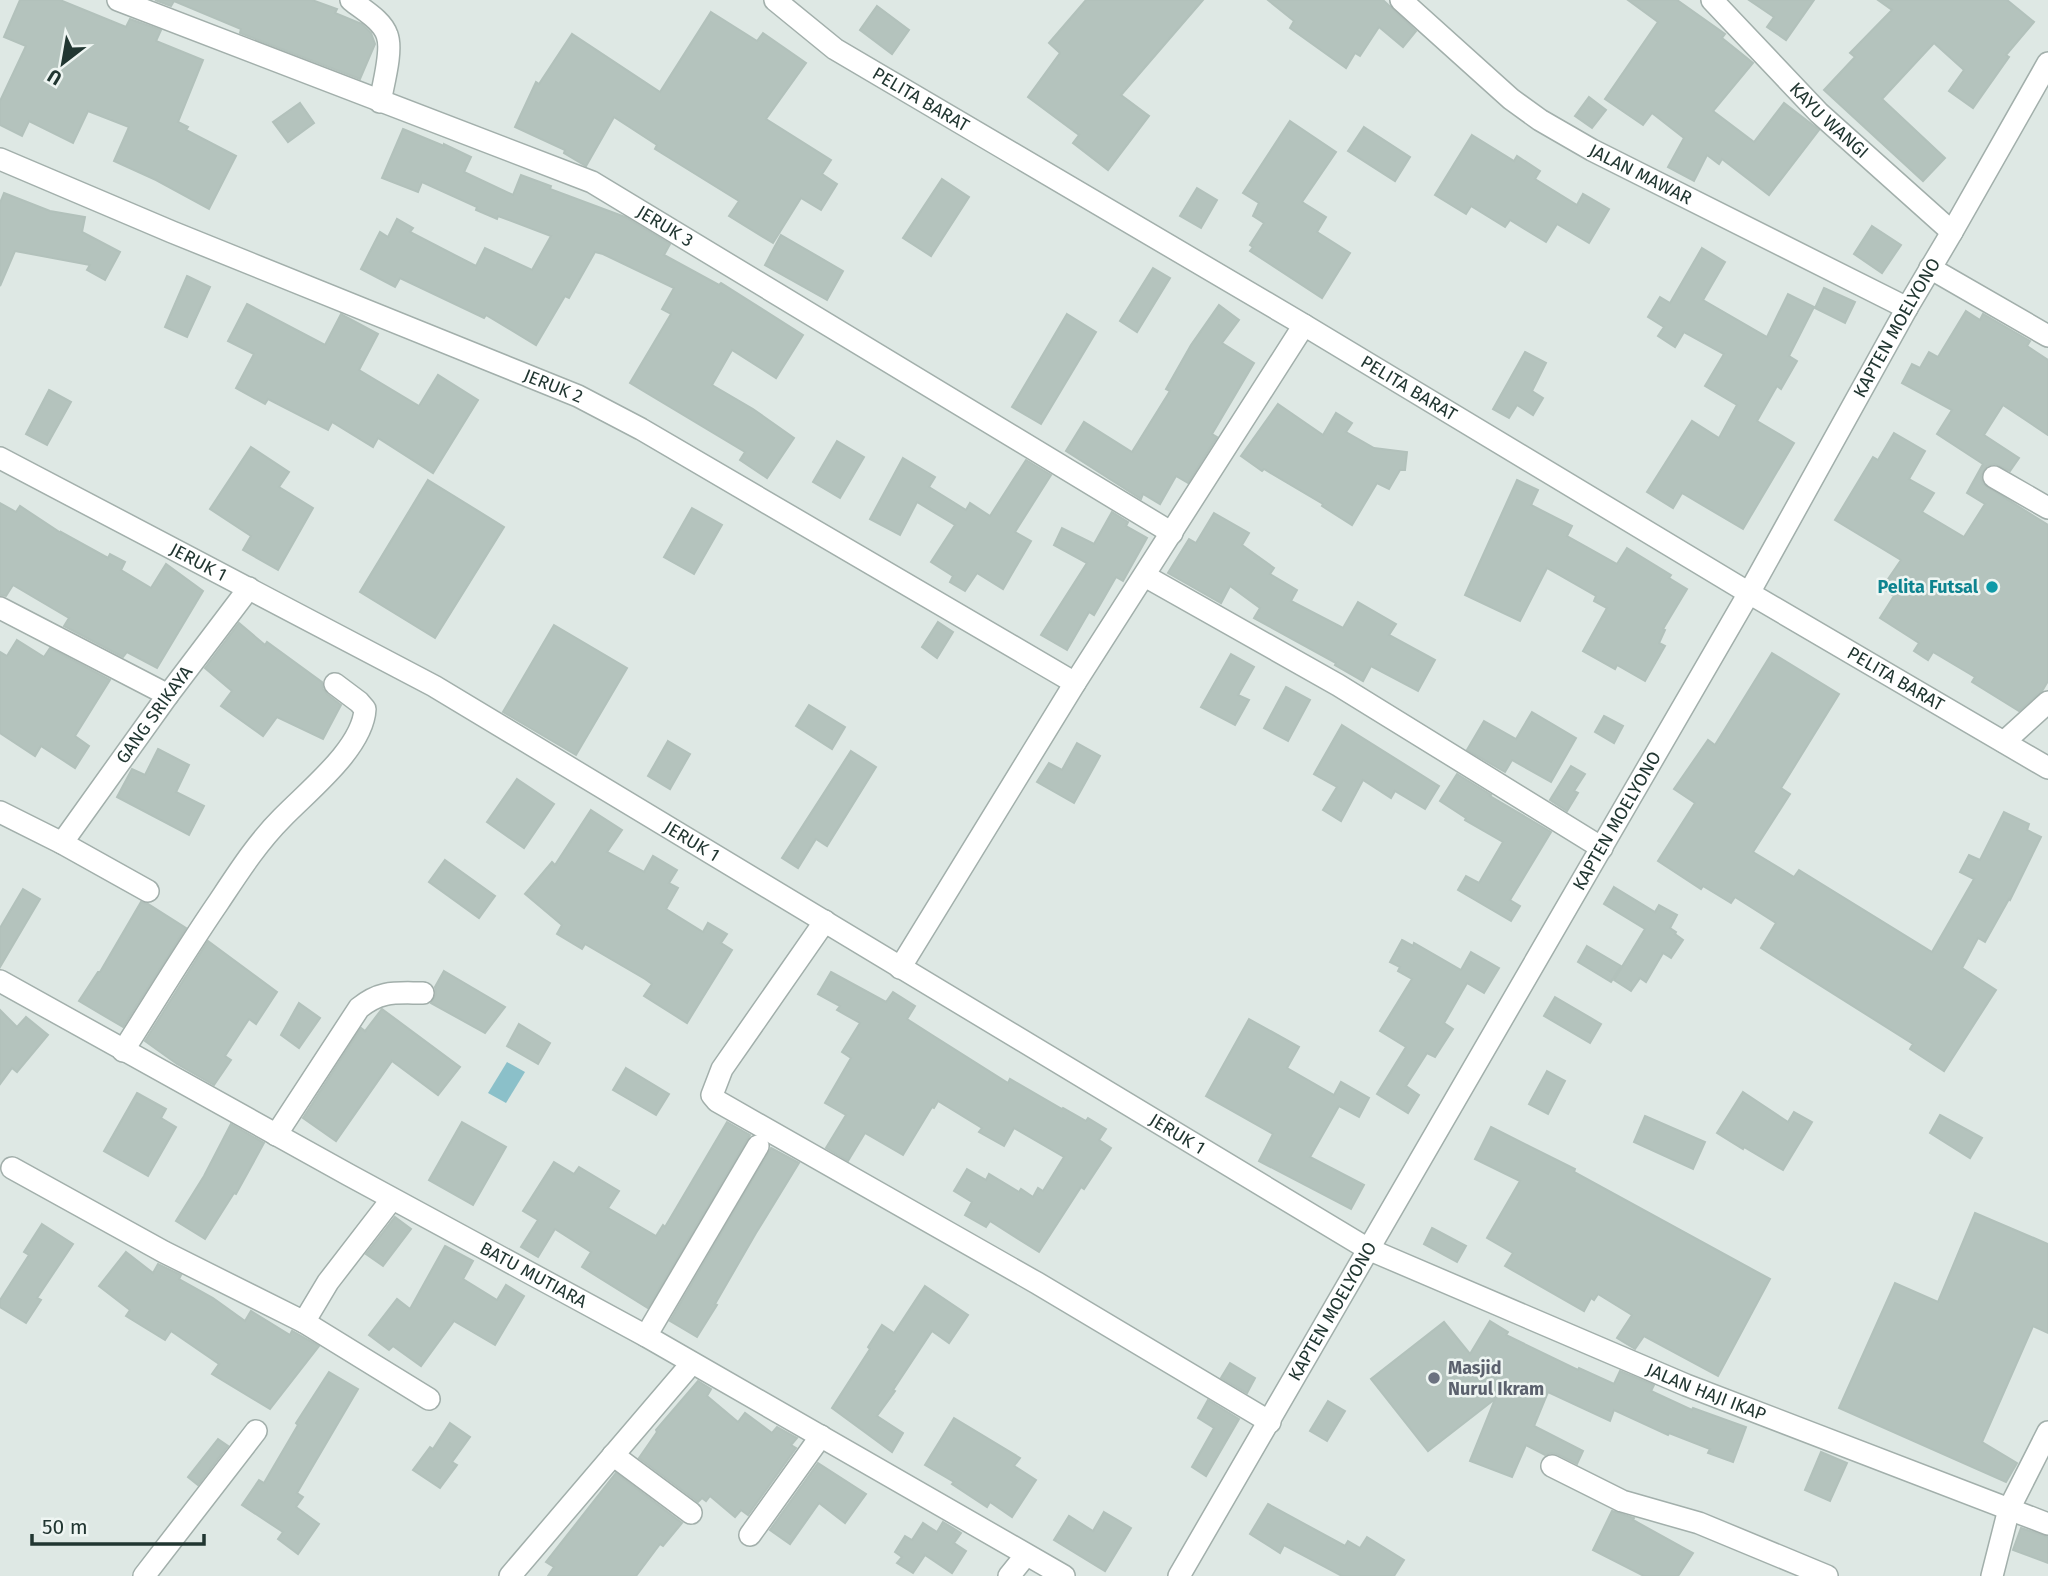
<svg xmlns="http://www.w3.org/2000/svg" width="2048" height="1576" viewBox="0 0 2048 1576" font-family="'Fira Sans',sans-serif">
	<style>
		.water { fill: #8bc0c9 }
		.building { fill: #b4c3bd; stroke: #b2c1bb; stroke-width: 2 }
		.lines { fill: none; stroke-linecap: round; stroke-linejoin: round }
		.minor-casing { stroke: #a2afab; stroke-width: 24 }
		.minor { stroke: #fff; stroke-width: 21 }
		.culture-dot { fill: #0f9aa8; stroke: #eef5f2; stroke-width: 2.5 }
		.worship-dot { fill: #6b7280; stroke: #eef5f2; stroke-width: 2.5 }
		.labels { text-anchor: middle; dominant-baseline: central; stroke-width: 5; stroke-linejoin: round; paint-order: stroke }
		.street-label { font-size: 18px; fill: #213631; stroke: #eef5f2 }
		.culture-label { font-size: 18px; font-weight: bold; fill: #0d838f; stroke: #eef5f2; text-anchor: end }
		.worship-label { font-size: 18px; font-weight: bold; fill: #5b616d; stroke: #eef5f2; text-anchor: start }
	</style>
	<rect width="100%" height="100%" fill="#dee8e4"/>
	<!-- water -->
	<path class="water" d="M507,1062L525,1072L506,1103L488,1093Z"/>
	<!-- building -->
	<g class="building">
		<path d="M20,0H60L126,27L130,19L161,30L156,41L203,60L178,122L188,127L186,130L236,156L209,209L156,180L114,161L129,127L88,111L73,143L29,121L22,136L0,125V101L26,46L4,37Z"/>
		<path d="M155,0H312L337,9L335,13L362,24L371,33L375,44L360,79L240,33L241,29L174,1L171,6Z"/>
		<path d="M1086,0H1203L1121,95L1149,116L1108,170L1073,143L1079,135L1028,97L1060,53L1049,43Z"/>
		<path d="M1268,0H1383L1416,31L1403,47L1379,27L1360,56L1355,53L1346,68L1290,28L1294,21Z"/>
		<path d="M1628,0H1677L1725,34L1722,38L1753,63L1713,111L1754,142L1784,103L1819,130L1769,195L1722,159L1719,164L1707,155L1694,181L1668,167L1684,138L1652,113L1643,125L1605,99L1658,22Z"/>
		<path d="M1749,0H1814L1786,40L1767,27L1774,17Z"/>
		<path d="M1878,0H2007L2034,22L2006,55L2009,57L1973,108L1949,91L1964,70L1934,43L1882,99L1945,158L1923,181L1824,90L1855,57L1850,53L1892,10Z"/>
		<path d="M877,6L909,30L892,54L860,30Z"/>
		<path d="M711,12L757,41L763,33L806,63L766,119L831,160L822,174L837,184L821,210L801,198L773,243L729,216L739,201L655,149L657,145L614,117L586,166L564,153L565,150L515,127L536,82L539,84L572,34L660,92Z"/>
		<path d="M1589,97L1606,110L1592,128L1575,116Z"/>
		<path d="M300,103L314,123L288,142L273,122Z"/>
		<path d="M1290,121L1336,152L1302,202L1326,217L1317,232L1350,253L1322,298L1250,251L1253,247L1250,245L1264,223L1253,216L1259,203L1243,193Z"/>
		<path d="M1364,127L1410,157L1395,181L1348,151Z"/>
		<path d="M403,129L444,146V144L471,157L464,172L513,195L521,175L551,186L550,189L625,217L670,244L664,255L719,285L721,283L803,335L776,378L732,350L712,385L753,409L794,438L767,478L740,460L745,452L630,383L671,314L662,309L674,288L603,254L595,252L569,298L565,296L536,345L486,315L484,318L400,278L395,287L361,269L380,232L388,237L397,219L413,228L410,232L476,266L485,248L532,270L551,236L498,216L497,219L476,210L477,207L422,182L418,192L382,178Z"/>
		<path d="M1472,135L1514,161L1517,156L1540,171L1535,179L1577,205L1583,194L1609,209L1589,243L1557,224L1546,242L1510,220L1505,227L1471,206L1466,214L1435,195Z"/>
		<path d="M942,179L969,197L931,256L903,238Z"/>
		<path d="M1197,188L1217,200L1201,228L1180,216Z"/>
		<path d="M4,193L50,211L85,217L82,232L120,252L105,280L87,270L90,265L15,251L0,286V203Z"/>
		<path d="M1872,226L1901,245L1882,273L1854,254Z"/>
		<path d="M781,235L843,271L827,300L765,265Z"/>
		<path d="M1702,248L1725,262L1703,300L1767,337L1788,294L1814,307L1789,356L1797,361L1781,389L1777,386L1757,421L1794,443L1743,529L1682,493L1673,508L1647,492L1692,421L1719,438L1737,405L1705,386L1724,354L1684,332L1675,347L1658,336L1664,327L1648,317L1660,297L1670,303Z"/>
		<path d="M1153,268L1170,278L1137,332L1120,321Z"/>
		<path d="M187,276L210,287L187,337L165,327Z"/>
		<path d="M1824,288L1855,302L1845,323L1815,308Z"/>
		<path d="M247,304L325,345L341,314L378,334L359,370L419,406L438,375L478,400L433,473L378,438L373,447L332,422L328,430L268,399L265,404L236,388L254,354L228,341Z"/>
		<path d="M1219,305L1239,320L1222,343L1254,363L1212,434L1217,437L1188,483L1176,476L1160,504L1143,494L1141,499L1066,451L1084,422L1132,452L1170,391L1166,389L1191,345Z"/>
		<path d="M1966,311L1980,320L1983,314L2030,341L2027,346L2048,360V435L2003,405L1984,435L2019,458L2010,471L1995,464L1987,466L1981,476L1983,484L2048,525V681L2042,691L2019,711L1972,682L1975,677L1933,652L1928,660L1914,651L1919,643L1880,618L1894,596L1882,588L1901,560L1835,520L1873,457L1878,460L1894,433L1925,451L1909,479L1934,493L1922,512L1964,537L1985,504L1967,493L1983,464L1937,434L1952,410L1902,383L1912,364L1920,368L1929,352L1938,357Z"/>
		<path d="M1067,314L1096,332L1041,424L1012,407Z"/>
		<path d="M1525,352L1546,363L1532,391L1543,398L1533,415L1517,405L1509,418L1493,409Z"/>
		<path d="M49,390L71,402L47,445L26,434Z"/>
		<path d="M1278,404L1323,435L1336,413L1352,423L1346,432L1374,448L1407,452L1405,470H1400L1389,489L1377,483L1352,525L1322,506L1323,504L1264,469L1262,471L1241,456Z"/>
		<path d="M837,441L864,457L840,498L813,482Z"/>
		<path d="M251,447L289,472L279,487L313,508L278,570L243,550L251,536L210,509Z"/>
		<path d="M903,458L935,477L929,487L966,510L970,503L990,516L1026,460L1051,475L1015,532L1031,541L1003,589L977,573L965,591L950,582L953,576L931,562L955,525L917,502L900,535L870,519Z"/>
		<path d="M428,480L504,527L435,638L360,592Z"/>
		<path d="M1517,480L1538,490L1531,505L1572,526L1567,536L1617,564L1627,548L1671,575L1669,578L1687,589L1663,629L1665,630L1659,643L1665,646L1645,681L1617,665L1615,669L1583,651L1607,608L1594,601L1596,596L1547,568L1520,621L1465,595Z"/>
		<path d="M0,503L16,512L20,506L61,533V532L108,558L110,554L125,562L121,570L151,588L166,564L203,591L157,668L127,652L123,657L64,626L69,618L13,585L6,596L0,595Z"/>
		<path d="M692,508L722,525L694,574L664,557Z"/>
		<path d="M1112,512L1128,522L1126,526L1147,538L1123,581L1116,577L1094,615L1089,612L1067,650L1041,635L1087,563L1054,545L1062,528L1094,544Z"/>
		<path d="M1214,513L1249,533L1242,545L1274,568L1270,574L1297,590L1291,601L1343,628L1358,602L1396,624L1389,635L1435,660L1418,691L1371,666L1363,681L1335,665L1336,663L1254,618L1260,608L1230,586L1221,603L1168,573L1189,539L1196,543Z"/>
		<path d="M938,622L953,632L937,658L922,647Z"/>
		<path d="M239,623L265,645L267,642L322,682L323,689L327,694L341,705L323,739L277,717L263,736L221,706L232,691L205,668Z"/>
		<path d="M554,625L627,668L576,755L503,712Z"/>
		<path d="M17,640L44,657L50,648L110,680L75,736L89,746L75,768L41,746L35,756L0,733V652L7,656Z"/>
		<path d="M1772,653L1839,694L1781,788L1790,794L1753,852L1794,877L1799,870L1932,952L1974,879L1960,872L1969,855L1980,860L2004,812L2029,824L2027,830L2041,837L2010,900L2009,899L1985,942L1978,938L1962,968L1996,990L1944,1071L1910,1049L1913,1044L1761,948L1776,923L1735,897L1731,903L1703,886L1701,889L1658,861L1695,803L1674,789L1708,740L1715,745Z"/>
		<path d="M1231,654L1254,667L1238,695L1249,700L1235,725L1201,707Z"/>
		<path d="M1286,687L1310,700L1288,741L1264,728Z"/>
		<path d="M809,705L845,727L832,749L796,726Z"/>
		<path d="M1532,712L1576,738L1551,782L1512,760L1505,772L1467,750L1484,721L1516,739Z"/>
		<path d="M1604,716L1623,726L1614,743L1595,732Z"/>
		<path d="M1342,725L1439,786L1425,809L1395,791L1391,798L1363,780L1341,821L1323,810L1337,787L1314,774Z"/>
		<path d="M668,741L690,754L670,789L648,776Z"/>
		<path d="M1077,743L1100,756L1074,803L1037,782L1049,763L1062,770Z"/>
		<path d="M158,749L189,765L176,792L204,806L189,835L117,797L132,769L145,775Z"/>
		<path d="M851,751L876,767L827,846L816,839L798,868L782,858Z"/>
		<path d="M1571,766L1585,774L1574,791L1578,793L1567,811L1550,800Z"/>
		<path d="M1457,774L1491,795L1490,796L1551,832L1510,900L1520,906L1511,921L1458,890L1466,876L1479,883L1503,842L1465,820L1466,818L1440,801Z"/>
		<path d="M517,779L554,804L524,848L487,822Z"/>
		<path d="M591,810L622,830L607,852L644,872L653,856L677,870L669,883L678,888L666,909L703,932L708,923L727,934L721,943L732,950L687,1023L644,996L652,984L645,979L585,944L582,949L557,934L562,925L525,894L552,862L555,865Z"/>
		<path d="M445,860L495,896L479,918L429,882Z"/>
		<path d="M1614,887L1655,912L1659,905L1677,915L1670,928L1676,932L1675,934L1683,940L1671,958L1663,953L1646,982L1640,978L1631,991L1614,980L1645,929L1604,904Z"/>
		<path d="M23,889L40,899L0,967V928Z"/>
		<path d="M141,902L148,904L186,928L123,1027L79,1001L98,972H100Z"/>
		<path d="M1402,940L1413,946L1414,943L1461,970L1471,952L1499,968L1484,993L1467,983L1444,1023L1453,1029L1435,1057L1427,1053L1406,1086L1419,1095L1408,1113L1377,1094L1406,1047L1380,1031L1412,979L1398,971L1400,967L1390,962Z"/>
		<path d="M208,941L277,992L256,1024L249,1019L225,1056L231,1060L214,1085L177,1064L145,1041Z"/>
		<path d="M1587,946L1621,966L1611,982L1578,962Z"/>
		<path d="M444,971L505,1007L485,1033L431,1003L436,994L435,987Z"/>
		<path d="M831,972L886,1002L893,992L915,1006L907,1019L932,1035L1008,1083L1010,1079L1062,1109L1063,1108L1086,1121L1088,1118L1106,1129L1099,1140L1111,1148L1084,1189L1081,1187L1039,1252L990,1221L986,1227L965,1215L972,1202L954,1191L967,1169L986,1180L989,1174L1019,1192L1021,1189L1033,1197L1038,1188L1043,1191L1064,1157L1014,1128L1004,1146L979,1132L982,1128L938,1101L934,1108L932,1107L903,1155L865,1133L848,1161L826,1148L846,1115L825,1103L851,1058L842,1052L860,1023L837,1010L840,1006L818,994Z"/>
		<path d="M1555,997L1601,1024L1590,1043L1544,1016Z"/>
		<path d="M299,1003L320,1018L299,1048L281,1035Z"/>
		<path d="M382,1009L460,1067L438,1095L392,1061L336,1141L303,1118L361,1028L365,1031Z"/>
		<path d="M0,1010L17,1027L26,1017L48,1035L17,1072L12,1068L0,1084Z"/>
		<path d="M1249,1019L1299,1047L1287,1068L1334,1095L1341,1082L1369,1098L1359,1117L1339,1106L1310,1157L1364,1185L1351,1209L1259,1161L1273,1134L1206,1096Z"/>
		<path d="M519,1024L550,1043L538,1064L507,1046Z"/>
		<path d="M626,1068L669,1094L656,1115L613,1090Z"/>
		<path d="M1547,1071L1565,1081L1548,1114L1529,1104Z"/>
		<path d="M1743,1092L1788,1122L1794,1112L1812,1122L1783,1170L1744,1147L1743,1149L1717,1133Z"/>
		<path d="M137,1093L166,1109L161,1118L176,1127L148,1176L104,1151Z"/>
		<path d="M1940,1115L1982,1138L1970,1158L1930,1133Z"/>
		<path d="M1645,1116L1705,1142L1693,1169L1634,1142Z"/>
		<path d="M462,1122L506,1147L473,1205L429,1180Z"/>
		<path d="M727,1122L750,1135L648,1308L582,1267L591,1252L555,1229L538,1257L521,1247L538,1220L523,1211L554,1162L574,1174L579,1167L619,1191L608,1208L656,1236L663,1225L665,1227Z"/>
		<path d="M231,1124L264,1143L236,1194L234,1193L205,1239L176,1221L204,1176Z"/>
		<path d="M1491,1127L1575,1169L1574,1172L1770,1279L1718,1376L1644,1336L1635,1349L1617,1338L1632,1315L1598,1294L1594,1300L1591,1298L1584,1311L1505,1266L1513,1253L1487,1238L1520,1181L1475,1159Z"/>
		<path d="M771,1148L799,1163L756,1233L715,1304L717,1305L697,1337L670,1321Z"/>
		<path d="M1975,1213L2048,1244V1333L2033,1326L1982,1442L2017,1463L2006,1482L1839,1408L1895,1283L1938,1302Z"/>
		<path d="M395,1217L411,1229L383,1266L366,1254Z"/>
		<path d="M42,1224L73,1244L37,1298L41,1300L26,1323L0,1307V1300L29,1255L24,1252Z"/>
		<path d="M1432,1228L1466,1246L1457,1262L1424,1244Z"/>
		<path d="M445,1246L473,1261L463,1279L497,1300L506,1285L524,1296L495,1345L454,1321L421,1366L393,1346L389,1350L369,1335L397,1299L410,1309Z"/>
		<path d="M126,1252L153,1273L158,1264L181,1275L179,1279L213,1298L245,1321L251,1311L290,1335L292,1331L319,1346L270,1409L212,1374L219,1364L171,1331L165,1340L126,1316L130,1310L99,1286Z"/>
		<path d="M925,1286L968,1315L949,1343L932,1331L893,1390L895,1391L877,1416L903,1433L892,1452L832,1408L870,1349L868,1347L882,1325L894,1333Z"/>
		<path d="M1490,1321L1508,1332L1506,1335L1578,1370L1579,1368L1614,1384L1620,1371L1654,1385L1651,1391L1692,1410L1693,1408L1746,1427L1733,1462L1708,1453L1710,1449L1669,1433L1668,1435L1614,1410L1610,1421L1548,1392L1534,1426L1583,1451L1577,1464L1557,1454L1551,1453L1545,1455L1526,1445L1512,1477L1470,1461L1495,1399L1428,1451L1371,1379L1444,1322L1470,1354Z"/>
		<path d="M1230,1363L1255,1378L1247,1393L1221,1378Z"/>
		<path d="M329,1372L358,1389L297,1493L303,1497L296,1507L319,1524L298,1554L278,1539L283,1532L242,1505L259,1480L264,1483L298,1425L296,1423Z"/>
		<path d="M698,1381L711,1389L707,1396L738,1422L745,1413L772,1433L777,1427L797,1438L791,1445L796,1448L748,1515L741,1510L735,1517L710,1496L706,1501L702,1498L698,1502L639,1458L657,1432L656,1430Z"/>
		<path d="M1208,1400L1239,1419L1206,1476L1192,1467L1214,1428L1198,1418Z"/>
		<path d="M1328,1401L1345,1411L1327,1441L1310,1431Z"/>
		<path d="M954,1418L1020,1458L1014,1466L1036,1480L1012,1517L990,1502L987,1507L952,1484L954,1482L925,1465Z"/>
		<path d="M450,1423L470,1437L452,1462L457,1465L440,1488L413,1470L430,1447L433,1449Z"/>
		<path d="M218,1439L228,1446L198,1485L188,1477Z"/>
		<path d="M1821,1452L1847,1463L1830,1501L1805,1490Z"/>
		<path d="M818,1463L866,1494L845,1523L819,1503L790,1544L770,1530Z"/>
		<path d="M616,1473L682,1523L663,1546L660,1544L636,1576H548L554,1567L546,1562Z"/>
		<path d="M1268,1504L1345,1546L1348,1541L1360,1548L1367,1537L1404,1560L1394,1576H1342L1284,1545L1280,1553L1250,1534Z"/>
		<path d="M1612,1511L1634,1518L1633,1520L1693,1553L1678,1576H1644L1593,1550Z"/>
		<path d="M1104,1512L1131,1528L1105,1571L1054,1540L1069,1516L1093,1531Z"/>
		<path d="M943,1522L961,1533L954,1543L966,1551L952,1573L925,1555L913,1573L897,1563L902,1557L895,1552L905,1536L912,1540L923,1523L937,1532Z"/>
		<path d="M2021,1528L2048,1537V1563L2013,1550Z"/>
	</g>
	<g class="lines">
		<!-- minor casing -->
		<g class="minor-casing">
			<g id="minor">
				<path id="s1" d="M118,0L592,182L1172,533"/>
				<path d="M351,0C363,10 382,20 387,35C393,50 383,85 380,102"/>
				<path id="s2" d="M775,0L835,49L1304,325L1749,593L2048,768"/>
				<path id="s3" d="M1401,0L1511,99L1540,120L1592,150L1907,308"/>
				<path id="s4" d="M1712,0L1819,113L1952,232"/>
				<path id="s5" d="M0,159L172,232L578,396L641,429L1075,683"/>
				<path d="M1930,268L2048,336"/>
				<path id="s6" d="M0,458L434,686L1368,1249L1686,1385L2048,1524"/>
				<path d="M1994,477L2048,508"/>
				<path d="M1145,576L1338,685L1602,848"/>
				<path d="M0,608L168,695"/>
				<path d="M2004,742L2048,702"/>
				<path d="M0,812L62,843L148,891"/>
				<path id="s7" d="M62,843L168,695L249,588"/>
				<path d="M825,921L722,1069L712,1095L717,1101L1037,1283L1270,1422"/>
				<path d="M900,968L1075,683L1304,325"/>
				<path id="s8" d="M0,981L349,1175L646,1336L1064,1576"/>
				<path d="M123,1051C155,1001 185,951 218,903C238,873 257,843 282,818C308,791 363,748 365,709L359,702L335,684"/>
				<path d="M276,1135L359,1008C381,990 396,993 423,993"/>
				<path d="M12,1168L164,1252L304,1322L328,1282L392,1199"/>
				<path d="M304,1322L429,1399"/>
				<path d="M646,1336L758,1146"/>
				<path d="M613,1455L691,1513"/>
				<path d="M1552,1466L1622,1501L1699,1523L1827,1576"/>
				<path d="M750,1535L821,1436"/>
				<path d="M144,1576L256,1431"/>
				<path d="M510,1576L692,1363"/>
				<path d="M1009,1576L1026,1555"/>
				<path id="s9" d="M1179,1576L1749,593L1907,308L1952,232L2048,63"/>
				<path d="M1992,1576L2009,1509L2048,1432"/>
			</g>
		</g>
		<!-- minor -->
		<use href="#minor" class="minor"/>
	</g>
	<!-- markers -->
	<circle class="culture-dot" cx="1992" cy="587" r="7"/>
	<circle class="worship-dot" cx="1434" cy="1378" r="7"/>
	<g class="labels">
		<!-- street labels -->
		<g class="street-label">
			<text stroke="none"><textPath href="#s2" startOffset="177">PELITA BARAT</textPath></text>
			<text stroke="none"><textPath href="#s4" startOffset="168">KAYU WANGI</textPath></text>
			<text stroke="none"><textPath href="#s3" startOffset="298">JALAN MAWAR</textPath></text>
			<text stroke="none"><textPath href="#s1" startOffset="593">JERUK 3</textPath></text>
			<text stroke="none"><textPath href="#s9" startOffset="1440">KAPTEN MOELYONO</textPath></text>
			<text stroke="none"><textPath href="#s5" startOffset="598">JERUK 2</textPath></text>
			<text stroke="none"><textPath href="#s2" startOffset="744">PELITA BARAT</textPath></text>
			<text stroke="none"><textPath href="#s6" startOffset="224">JERUK 1</textPath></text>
			<text stroke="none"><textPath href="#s2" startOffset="1311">PELITA BARAT</textPath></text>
			<text stroke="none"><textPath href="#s7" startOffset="158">GANG SRIKAYA</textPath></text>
			<text stroke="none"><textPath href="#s9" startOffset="873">KAPTEN MOELYONO</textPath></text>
			<text stroke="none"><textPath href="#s6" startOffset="791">JERUK 1</textPath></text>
			<text stroke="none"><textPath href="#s6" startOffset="1358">JERUK 1</textPath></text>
			<text stroke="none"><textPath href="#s8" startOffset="609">BATU MUTIARA</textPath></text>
			<text stroke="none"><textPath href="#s9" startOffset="306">KAPTEN MOELYONO</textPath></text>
			<text stroke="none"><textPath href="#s6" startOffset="1948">JALAN HAJI IKAP</textPath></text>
		</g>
		<!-- culture labels -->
		<g class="culture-label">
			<text x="1978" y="587">Pelita Futsal</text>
		</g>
		<!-- worship labels -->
		<g class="worship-label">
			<text x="1448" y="1368">Masjid<tspan x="1448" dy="21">Nurul Ikram</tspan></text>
		</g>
	</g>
	<!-- north arrow -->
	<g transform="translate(63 63) rotate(211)" stroke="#eef5f2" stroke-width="5" paint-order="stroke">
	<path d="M0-5L12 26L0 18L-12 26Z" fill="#213631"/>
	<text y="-10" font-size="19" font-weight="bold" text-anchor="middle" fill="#213631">U</text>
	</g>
	<!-- scale -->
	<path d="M32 1534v10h172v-10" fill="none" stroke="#213631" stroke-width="3.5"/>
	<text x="42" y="1534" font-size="21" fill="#213631" stroke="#eef5f2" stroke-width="5" paint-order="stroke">50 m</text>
</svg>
